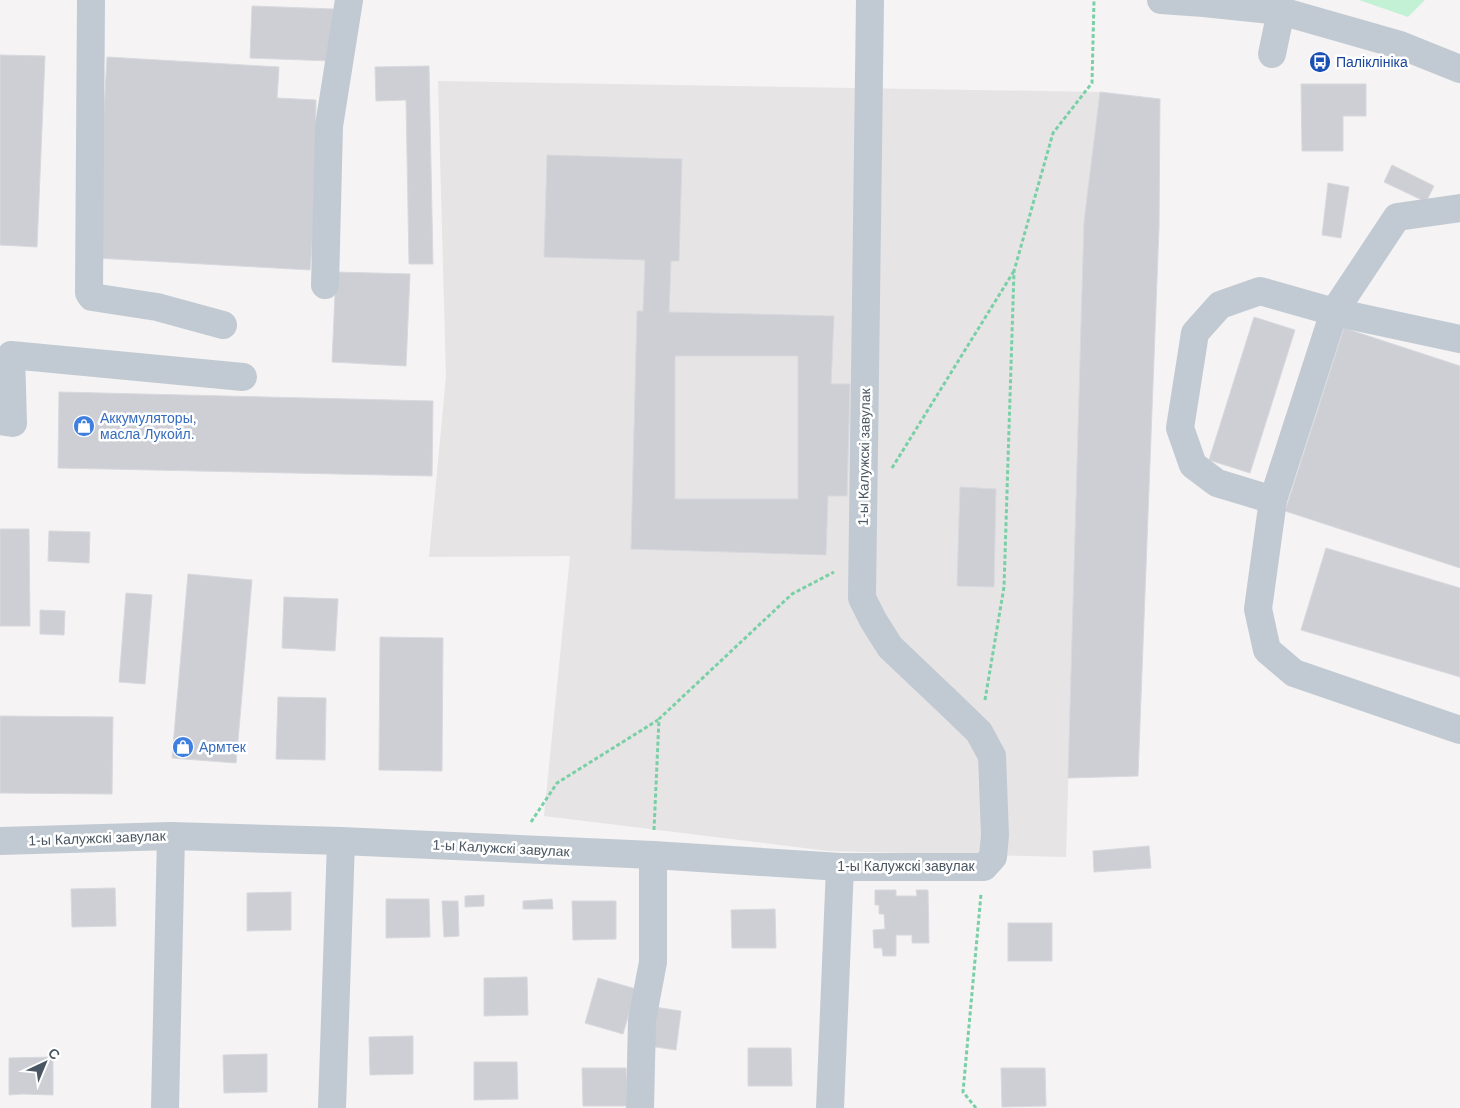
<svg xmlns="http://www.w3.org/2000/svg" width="1460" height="1108" viewBox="0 0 1460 1108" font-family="Arial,sans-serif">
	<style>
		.education { fill: #e6e4e5 }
		.green { fill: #c3f1d5 }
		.building { fill: #cdcfd5; stroke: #d7d9de; fill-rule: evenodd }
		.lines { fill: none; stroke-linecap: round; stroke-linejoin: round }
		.path { stroke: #7ad0a6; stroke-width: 3; stroke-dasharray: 4 2.5; stroke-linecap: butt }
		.minor { stroke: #c1cad2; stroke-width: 28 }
		.labels { text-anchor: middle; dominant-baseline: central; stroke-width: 5; stroke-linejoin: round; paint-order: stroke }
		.transit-label { font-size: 14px; fill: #164399; stroke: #fff; text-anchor: start }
		.shop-label { font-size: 14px; fill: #366cbe; stroke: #fff; text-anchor: start }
		.street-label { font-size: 14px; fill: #4a5661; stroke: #fff }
	</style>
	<rect width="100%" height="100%" fill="#f5f3f3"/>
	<!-- education -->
	<path class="education" d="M438,81L1100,92L1084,222L1066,857L828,851L544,816L570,556L429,557L446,377Z"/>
	<!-- green -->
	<path class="green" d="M1359,0H1425L1408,17Z"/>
	<!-- building -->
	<g class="building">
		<path d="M252,6L334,9L332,61L250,58Z"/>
		<path d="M0,55L45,56L37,247L0,245Z"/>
		<path d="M107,57L279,67L277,98L316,100L314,223L310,270L96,258Z"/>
		<path d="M429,66L433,264H409L406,100L376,101L375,67Z"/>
		<path d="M1301,84H1366V116H1343V151H1302Z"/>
		<path d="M1100,92L1160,99L1159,228L1138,776L1068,778L1084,222Z"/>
		<path d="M547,155L682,159L679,261H671L669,312L834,316L831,384H850L847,496H828L826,555L631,549L637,311H643L645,260L544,257ZM675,356H798V499H675Z"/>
		<path d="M1392,165L1434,186L1426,202L1384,182Z"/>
		<path d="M1328,183L1349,187L1341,238L1322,235Z"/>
		<path d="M336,272L410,274L406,366L332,362Z"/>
		<path d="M1254,317L1295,330L1250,473L1209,460Z"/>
		<path d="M1344,328L1460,366V568L1285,511Z"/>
		<path d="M59,392L433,401L432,476L58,468Z"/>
		<path d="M960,487L996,489L994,587L957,586Z"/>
		<path d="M0,529H29L30,626H0Z"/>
		<path d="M49,531L90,532L89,563L48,561Z"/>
		<path d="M1326,548L1460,588V677L1301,630Z"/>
		<path d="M188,574L252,580L236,763L172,758Z"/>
		<path d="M126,593L152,595L145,684L119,682Z"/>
		<path d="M284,597L338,599L335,651L282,648Z"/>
		<path d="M40,610L65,611L64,635L40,634Z"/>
		<path d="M380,637L443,638L442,771L379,770Z"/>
		<path d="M278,697L326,698L325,760L276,759Z"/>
		<path d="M0,716L113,717L112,794L0,793Z"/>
		<path d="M1149,846L1151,868L1094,872L1093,851Z"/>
		<path d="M115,888L116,926L72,927L71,889Z"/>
		<path d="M875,890H896V896H917L916,890H928L929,943H912V935H896V956H883L882,948H874L873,930L885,929L884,914H879V905H875Z"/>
		<path d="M291,892V930L247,931V893Z"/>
		<path d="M484,895V906L465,907V896Z"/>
		<path d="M386,899H429L430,937L386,938Z"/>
		<path d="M552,899L553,909H523V901Z"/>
		<path d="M442,901H458L459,936L444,937Z"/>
		<path d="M572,901H616V939L573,940Z"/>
		<path d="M775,909L776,948H732L731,910Z"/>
		<rect x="1008" y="923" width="44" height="38"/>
		<path d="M527,977L528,1015L484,1016V978Z"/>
		<path d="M598,978L636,989L623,1034L585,1023Z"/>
		<path d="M654,1007L681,1011L676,1050L649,1046Z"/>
		<path d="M413,1036V1074L370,1075L369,1037Z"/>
		<path d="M748,1048H791L792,1086H748Z"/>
		<path d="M267,1054V1092L224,1093L223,1055Z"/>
		<path d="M53,1057V1095L22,1094L9,1095V1058Z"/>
		<path d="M474,1062H517L518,1099L474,1100Z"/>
		<path d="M582,1068H626L627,1106H583Z"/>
		<path d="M1001,1068H1045L1046,1106L1002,1107Z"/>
	</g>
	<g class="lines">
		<!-- path -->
		<g class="path">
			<path d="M892,468L1014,271"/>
			<path d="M985,700L1004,587L1014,271L1053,133L1092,83L1094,0"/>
			<path d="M531,822L557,783L658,720"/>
			<path d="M654,830L659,719L792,594L834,572"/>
			<path d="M976,1108L963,1092L981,894"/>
		</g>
		<!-- minor -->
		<g class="minor">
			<path d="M91,0L89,293L92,297L157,307L223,325"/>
			<path d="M1161,0L1204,3L1281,11L1400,45L1460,69"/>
			<path d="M1272,54L1281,11"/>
			<path d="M1460,208L1397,217L1334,312L1273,500L1258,609L1267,650L1294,673L1460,730"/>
			<path d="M325,285L329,126L349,0"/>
			<path d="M0,421L13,423L11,355L243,377"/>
			<path d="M1273,500L1217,483L1193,465L1180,428L1195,333L1220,305L1260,291L1334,312L1460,339"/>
			<path d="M0,841L171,836L341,841L653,855L840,867H984L993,857L995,835L992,756L979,732L950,704L890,647L873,620L862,598L870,0"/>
			<path d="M165,1108L171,836"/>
			<path d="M332,1108L341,841"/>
			<path d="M640,1108L642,1020L653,962V855"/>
			<path d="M830,1108L840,867"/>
		</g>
	</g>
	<!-- icons -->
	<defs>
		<g id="bus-disc" transform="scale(1.125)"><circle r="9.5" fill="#1a4fb4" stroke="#fff"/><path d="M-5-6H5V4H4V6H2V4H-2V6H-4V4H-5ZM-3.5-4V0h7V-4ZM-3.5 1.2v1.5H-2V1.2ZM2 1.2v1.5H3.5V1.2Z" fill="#fff"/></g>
		<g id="shop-disc" transform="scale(1.125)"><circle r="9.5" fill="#3f7fe0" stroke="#fff"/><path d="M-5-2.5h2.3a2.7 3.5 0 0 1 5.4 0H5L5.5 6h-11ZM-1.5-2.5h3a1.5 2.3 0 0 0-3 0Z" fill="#fff"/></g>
	</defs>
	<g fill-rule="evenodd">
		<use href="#bus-disc" x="1320" y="62"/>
		<use href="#shop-disc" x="84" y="426"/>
		<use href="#shop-disc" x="183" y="747"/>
	</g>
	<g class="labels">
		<!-- transit labels -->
		<g class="transit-label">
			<text x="1336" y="62">Паліклініка</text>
		</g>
		<!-- shop labels -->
		<g class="shop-label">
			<text x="100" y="418">Аккумуляторы,<tspan x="100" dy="16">масла Лукойл.</tspan></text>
			<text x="199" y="747">Армтек</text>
		</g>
		<!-- street labels -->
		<g class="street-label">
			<text transform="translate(864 457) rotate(-89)">1-ы Калужскі завулак</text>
			<text transform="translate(97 838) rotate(-2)">1-ы Калужскі завулак</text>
			<text transform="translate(501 848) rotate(3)">1-ы Калужскі завулак</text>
			<text x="906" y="866">1-ы Калужскі завулак</text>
		</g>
	</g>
	<!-- north arrow -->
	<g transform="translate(45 1063) rotate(44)" stroke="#ffffff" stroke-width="4" paint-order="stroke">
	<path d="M0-4L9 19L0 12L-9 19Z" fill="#4a5661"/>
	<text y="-8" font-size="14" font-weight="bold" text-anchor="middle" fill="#4a5661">С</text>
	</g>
</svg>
